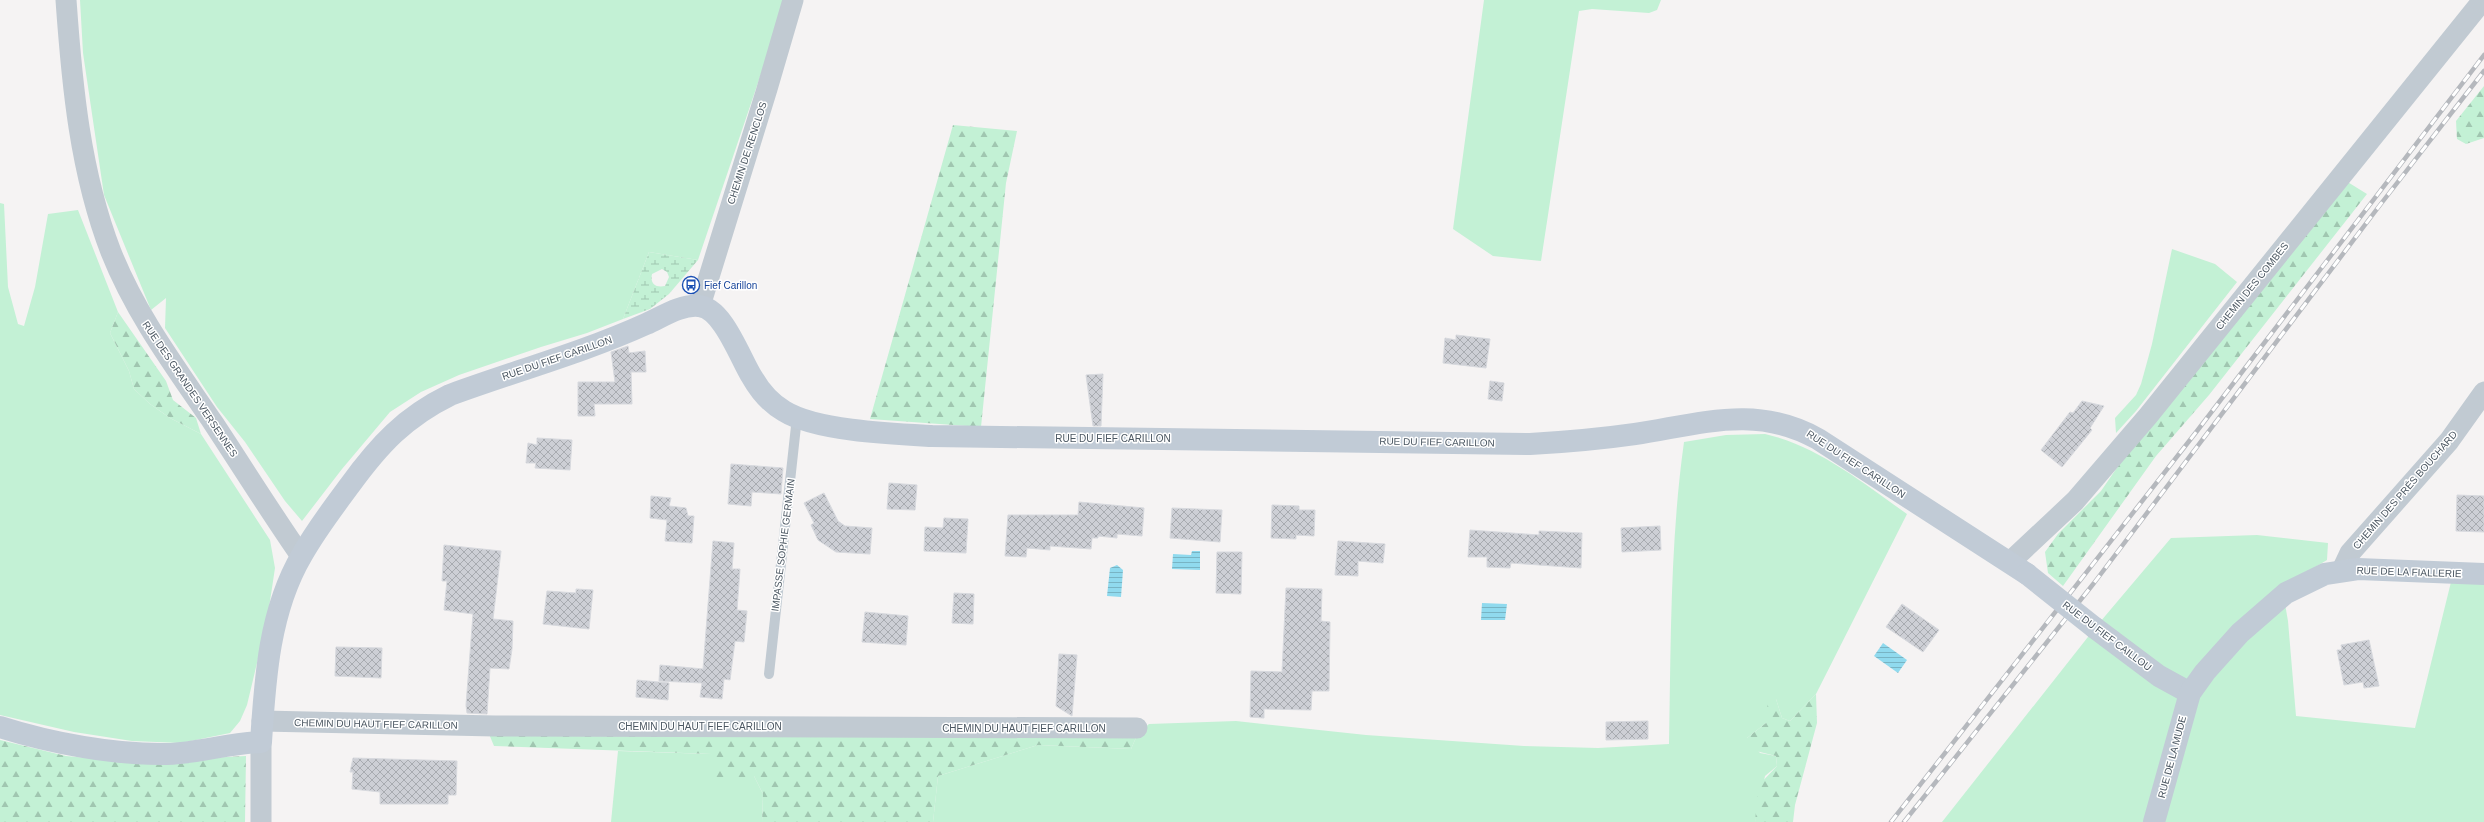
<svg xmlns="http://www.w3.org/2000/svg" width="2484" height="822" viewBox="0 0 2484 822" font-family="Helvetica,sans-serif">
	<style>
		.grass { fill: #c3f1d5 }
		.forest { fill: url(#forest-firs) }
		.wetland { fill: url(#wetland-marsh); fill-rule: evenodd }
		.water { fill: url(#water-rules) }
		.building { fill: url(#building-cross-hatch); stroke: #d7d9de }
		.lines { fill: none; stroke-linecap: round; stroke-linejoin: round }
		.lane { stroke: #c1cad2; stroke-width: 10 }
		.street { stroke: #c1cad2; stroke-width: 21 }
		.secondary { stroke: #c1cbd6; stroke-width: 22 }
		.rail-casing { stroke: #b5b8bd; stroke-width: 4.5 }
		.rail { stroke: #fff; stroke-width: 3; stroke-dasharray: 9; stroke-linecap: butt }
		.secondary-bridge { stroke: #c1cbd6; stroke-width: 22 }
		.labels { text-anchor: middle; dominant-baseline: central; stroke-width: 3; stroke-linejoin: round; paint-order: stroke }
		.street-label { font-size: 10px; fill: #4a5661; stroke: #fff }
		.transit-label { font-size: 10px; fill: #164399; stroke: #fff; text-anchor: start }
	</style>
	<defs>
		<pattern id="forest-firs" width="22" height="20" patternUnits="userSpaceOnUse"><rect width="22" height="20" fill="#c3f1d5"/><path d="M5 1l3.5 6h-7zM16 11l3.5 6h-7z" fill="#a0c6b0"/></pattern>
		<pattern id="wetland-marsh" width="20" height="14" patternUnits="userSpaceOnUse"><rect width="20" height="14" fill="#c3f1d5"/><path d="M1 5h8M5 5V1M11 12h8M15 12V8" fill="none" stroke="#a0c6b0"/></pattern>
		<pattern id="water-rules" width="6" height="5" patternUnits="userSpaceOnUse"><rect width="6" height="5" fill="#90daee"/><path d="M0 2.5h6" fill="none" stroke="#78b4c4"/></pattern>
		<pattern id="building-cross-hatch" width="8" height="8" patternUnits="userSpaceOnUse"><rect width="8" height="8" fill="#cdcfd5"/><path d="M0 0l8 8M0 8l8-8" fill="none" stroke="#a8abb0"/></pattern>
	</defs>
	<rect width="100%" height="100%" fill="#f5f3f3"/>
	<!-- grass -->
	<g class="grass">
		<path d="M80,0H786L698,260L649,252L623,319L587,333L541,347L459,375L421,392L390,412L342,469L302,521L285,501L245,442L217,407L165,328L166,298L151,310L104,195L83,53Z"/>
		<path d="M1484,0H1661L1657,10L1649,13L1592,9L1579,11L1541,261L1493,256L1453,229Z"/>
		<path d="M0,203L4,204L8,287L18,324L24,326L35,287L48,214L78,210L118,312L110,333L129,371L134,389L150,404L170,418L201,434L270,540L275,568L267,621L247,705L240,721L230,733L181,743L132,741L74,732L0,715Z"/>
		<path d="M2172,249L2215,264L2237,282L2136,411L2116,433L2115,418L2136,395L2141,384L2152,344Z"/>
		<path d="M1765,434C1818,446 1863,483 1907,514L1816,694L1790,721L1782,718L1776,699L1766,723L1747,738L1760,753L1776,756L1777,766L1765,776L1755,822H933L938,776L1038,745L1131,749L1138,733L1149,724L1236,721L1366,735L1524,746L1598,748L1669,744C1671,643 1670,542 1684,442L1726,435Z"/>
		<path d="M2257,535L2328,543L2327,560L2282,587L2288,621L2296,716L2415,728L2451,582H2484V822H1942L2095,628L2171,538Z"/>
		<path d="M618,751L711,754L754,776L763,794L762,822H611Z"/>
	</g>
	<!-- forest -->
	<g class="forest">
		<path d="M2484,86V138L2466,144L2457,139L2456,121Z"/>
		<path d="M953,125L1017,131L1006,183L981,427L870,419Z"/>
		<path d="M2346,181L2367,194L2209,395L2156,456L2063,586L2048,573L2045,552L2058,534L2101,491L2136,440Z"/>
		<path d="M118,312L166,381L173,400L196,418L201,434L170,418L150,404L134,389L129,371L110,333Z"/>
		<path d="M1816,694L1817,723L1795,805L1793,822H1755L1758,786L1777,766L1776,756L1748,749L1747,738L1766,723L1768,700L1776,699L1782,718L1790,721Z"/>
		<path d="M1138,733L1131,749L1038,745L938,776L933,822H762L763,794L754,776L717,782L711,754L494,746L489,734Z"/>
		<path d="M0,740L66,756L130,762L246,756L245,822H0Z"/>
	</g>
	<!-- wetland -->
	<path class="wetland" d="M649,252L698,260L669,294L650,309L623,319ZM662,269L667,272L669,277L665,286C655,288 650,283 652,274Z"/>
	<!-- water -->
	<g class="water">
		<path d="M1192,551H1200V570L1172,569L1173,554L1191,555Z"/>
		<path d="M1117,565L1123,570L1121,597L1107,596L1110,568Z"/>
		<path d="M1482,603L1507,604L1505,620H1481Z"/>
		<path d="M1883,643L1907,660L1898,673L1874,656Z"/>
	</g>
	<!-- building -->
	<g class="building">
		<path d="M1456,335L1490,339L1486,368L1443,363L1445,338L1456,340Z"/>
		<path d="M628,346L629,353L645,351L646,372H631L632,404H594L595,416H578V382H615L611,352Z"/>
		<path d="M1103,374L1101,426H1093L1086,375Z"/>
		<path d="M1490,381L1504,383L1502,401L1488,399Z"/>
		<path d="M2082,401L2104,406L2090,428L2092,430L2062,467L2041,450L2070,412L2073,413Z"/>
		<path d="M537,438L572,440L570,470L535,468L536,463H526L528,443L537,445Z"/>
		<path d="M731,464L783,468L781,494L752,492L751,506L728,504Z"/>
		<path d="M889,483L917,485L915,510L887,509Z"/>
		<path d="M824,493L838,521L845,526L872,528L870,554L836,552L818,540L811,525L814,523L804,503Z"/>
		<path d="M2457,495L2484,496V532L2456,531Z"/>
		<path d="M651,496L671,498L669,506L686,508L688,516H694L692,543L665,541L667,520L650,518Z"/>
		<path d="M1079,502L1144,508L1142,536L1117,534V538L1098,536V538H1092L1091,549L1050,546V550L1027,548L1026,557L1005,556L1008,515H1078Z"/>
		<path d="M1272,505L1299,506V510H1315L1314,536L1296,535V539L1271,538Z"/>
		<path d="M1172,508L1222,510L1220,542L1170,538Z"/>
		<path d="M944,518L968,519L966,553L924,551L925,527L943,528Z"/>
		<path d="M1660,526L1661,550L1622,552L1621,528Z"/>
		<path d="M1470,530L1539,535V531L1582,533L1581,568L1511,563L1510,568L1487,567V557H1468Z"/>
		<path d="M713,541L734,543L732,569H740L737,610L747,611L744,642L735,641L730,680L724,679L722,699L700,697L702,683L659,681L660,665L703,669Z"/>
		<path d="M1338,541L1385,544L1383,563L1358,561V576L1335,575Z"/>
		<path d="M444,545L501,551L493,619L513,621L512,649L509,669L490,668L487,714L467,713L466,705L473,614L444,610L447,581H442Z"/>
		<path d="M1217,552H1242L1241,594L1216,593Z"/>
		<path d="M1286,588L1322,589L1321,621L1330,622L1329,691H1312L1311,710L1264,709V718L1250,717L1251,671L1282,672Z"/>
		<path d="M576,589L593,590L589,629L543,624L547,591L576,593Z"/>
		<path d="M954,593L974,594L973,624L952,623Z"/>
		<path d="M1902,604L1939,630L1923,652L1886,627Z"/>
		<path d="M865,612L908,616L906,645L862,642Z"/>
		<path d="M2369,640L2379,686L2364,688L2363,682L2344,685L2337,650H2342L2341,645Z"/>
		<path d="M336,647L382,648L381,678L335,676Z"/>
		<path d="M1059,654L1077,655L1072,716L1056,706Z"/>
		<path d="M637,680L669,683L668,700L636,697Z"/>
		<path d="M1648,721V739L1606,740V722Z"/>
		<path d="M353,758L457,761L456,795H448V804H380V792L352,789L353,772H350Z"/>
	</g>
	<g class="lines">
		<!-- lane -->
		<path class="lane" d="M769,674L797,417"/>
		<!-- street -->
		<g class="street">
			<path d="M66,0C72,85 80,172 111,252C136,315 176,368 214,424C243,468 271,513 301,556"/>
			<path d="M700,306L767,89L793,0"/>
			<path d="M2010,562L2075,501L2148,416L2483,0"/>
			<path d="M2342,570L2350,553L2449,441L2484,392"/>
			<path d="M262,721L495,726L1137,728"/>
			<path d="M261,822V742"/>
		</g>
		<!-- secondary -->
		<g class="secondary">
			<path d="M2095,628L2159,676L2190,693"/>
			<path d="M0,727C50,743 115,755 167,754C199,753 229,743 261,742C265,679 269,611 302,555C316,530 333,508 350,485C379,445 405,417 450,395C515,371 582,353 646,324C662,317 681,304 699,306C723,308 740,358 752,377C760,391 770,403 784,411C816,431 894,434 932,436L1530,444C1565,442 1600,439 1635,434C1701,424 1756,404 1818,439L2027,574"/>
			<path d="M2154,822L2190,693L2205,672L2240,633L2286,593L2325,574L2358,569L2484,574"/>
		</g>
		<!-- rail casing -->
		<g class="rail-casing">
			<g id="rail">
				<path d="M1891,822L2197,431L2484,55"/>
				<path d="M1904,822L2094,583L2380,205L2484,71"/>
			</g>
		</g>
		<!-- rail -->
		<use href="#rail" class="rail"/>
		<!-- secondary-bridge -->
		<path class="secondary-bridge" d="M2027,574L2095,628"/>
	</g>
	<!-- icons -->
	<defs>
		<g id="bus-ring" transform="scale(0.9)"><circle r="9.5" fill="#fff" stroke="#1a4fb4" stroke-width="1.5"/><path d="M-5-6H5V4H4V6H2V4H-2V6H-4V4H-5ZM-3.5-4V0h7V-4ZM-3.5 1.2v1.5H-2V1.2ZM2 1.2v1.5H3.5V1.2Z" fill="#1a4fb4"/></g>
	</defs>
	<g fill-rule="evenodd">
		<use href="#bus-ring" x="691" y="285"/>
	</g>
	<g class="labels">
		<!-- street labels -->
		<g class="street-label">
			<text transform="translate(747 153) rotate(-72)">CHEMIN DE RENCLOS</text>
			<text transform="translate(2252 286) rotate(-51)">CHEMIN DES COMBES</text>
			<text transform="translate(557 358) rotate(-19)">RUE DU FIEF CARILLON</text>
			<text transform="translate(190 389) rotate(56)">RUE DES GRANDES VERSENNES</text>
			<text x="1113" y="438">RUE DU FIEF CARILLON</text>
			<text transform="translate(1437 442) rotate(1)">RUE DU FIEF CARILLON</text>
			<text transform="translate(1856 464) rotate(33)">RUE DU FIEF CARILLON</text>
			<text transform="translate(2405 490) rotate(-49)">CHEMIN DES PRÉS BOUCHARD</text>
			<text transform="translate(783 545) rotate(-83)">IMPASSE SOPHIE GERMAIN</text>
			<text transform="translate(2409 572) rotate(2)">RUE DE LA FIALLERIE</text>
			<text transform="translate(2107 636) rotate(37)">RUE DU FIEF CAILLOU</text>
			<text transform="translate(376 724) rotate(1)">CHEMIN DU HAUT FIEF CARILLON</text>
			<text x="700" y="726">CHEMIN DU HAUT FIEF CARILLON</text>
			<text x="1024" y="728">CHEMIN DU HAUT FIEF CARILLON</text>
			<text transform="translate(2172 757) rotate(-75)">RUE DE LA MUDE</text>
		</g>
		<!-- transit labels -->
		<g class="transit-label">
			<text x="704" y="285">Fief Carillon</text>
		</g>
	</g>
</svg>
